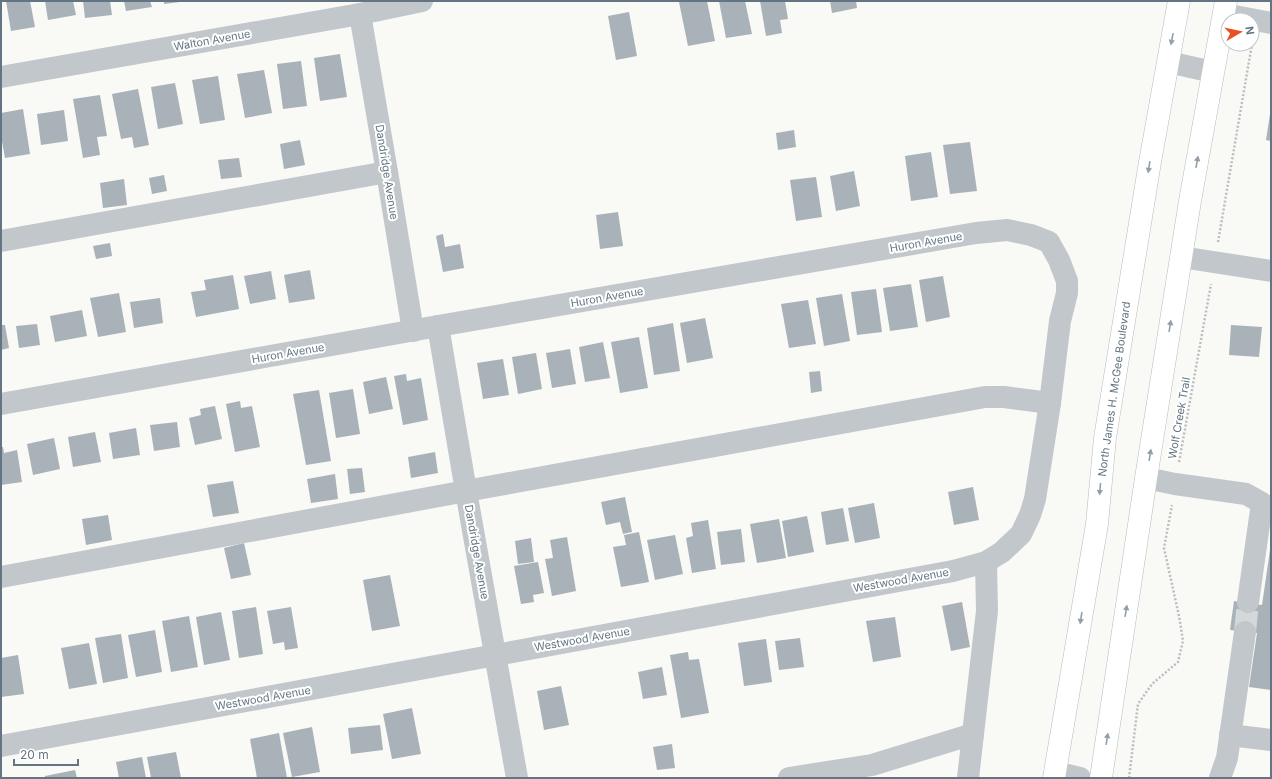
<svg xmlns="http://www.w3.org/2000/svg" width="1272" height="779" viewBox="0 0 1272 779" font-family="Inter,sans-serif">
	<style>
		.building { fill: #a9b2b8 }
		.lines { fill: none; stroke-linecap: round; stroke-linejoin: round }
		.minor-tunnel { stroke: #d4d8d9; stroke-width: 22; stroke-dasharray: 22 11; stroke-linecap: butt }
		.major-casing { stroke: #b5bbbf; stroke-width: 23 }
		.path { stroke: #babec1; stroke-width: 2.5; stroke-dasharray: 2 2; stroke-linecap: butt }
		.minor { stroke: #c2c7cb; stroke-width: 22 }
		.major { stroke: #fff; stroke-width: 22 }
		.oneway { fill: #929ea8 }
		.labels { text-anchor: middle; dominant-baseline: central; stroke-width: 4; stroke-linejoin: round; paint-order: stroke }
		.street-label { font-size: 11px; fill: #637582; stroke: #fff }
	</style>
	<rect width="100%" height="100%" fill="#f9f9f6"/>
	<!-- building -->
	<g class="building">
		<path d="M6,1H30L35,27L11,31Z"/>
		<path d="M45,1H73L76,15L48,20Z"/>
		<path d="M83,1H110L112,15L85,18Z"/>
		<path d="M124,1H150L152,7L126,11Z"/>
		<path d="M164,1H180V2L164,4Z"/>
		<path d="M682,1H707L715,41L688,46L679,2Z"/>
		<path d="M719,1H745L752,34L726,38Z"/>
		<path d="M760,1H785L788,19L780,20L782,33L766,36Z"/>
		<path d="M830,1H856L857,8L832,13Z"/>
		<path d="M629,12L637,56L616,60L608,16Z"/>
		<path d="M340,54L347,97L320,101L314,58Z"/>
		<path d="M301,61L307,106L283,109L277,64Z"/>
		<path d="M264,70L272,113L245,118L237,74Z"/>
		<path d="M218,76L225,120L200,124L192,80Z"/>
		<path d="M175,83L183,124L158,129L151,87Z"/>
		<path d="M138,89L149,145L134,148L132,137L121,139L112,94Z"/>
		<path d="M100,95L107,136L97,137L100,155L83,158L73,99Z"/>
		<path d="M23,109L30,154L5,158L1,136V113Z"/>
		<path d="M64,110L68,141L41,145L37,114Z"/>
		<path d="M1270,114H1271V141L1266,140Z"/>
		<path d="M794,130L796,147L778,150L776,133Z"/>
		<path d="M300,140L305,165L284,169L280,144Z"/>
		<path d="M970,142L977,191L950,194L943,145Z"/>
		<path d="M931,152L938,197L911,201L905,156Z"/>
		<path d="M239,158L242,177L221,179L218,160Z"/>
		<path d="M854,171L860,206L836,211L830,176Z"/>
		<path d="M164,175L167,191L152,194L149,178Z"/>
		<path d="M816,177L822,217L796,221L790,180Z"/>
		<path d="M124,179L127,205L103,208L100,183Z"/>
		<path d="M618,212L623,246L600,249L596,215Z"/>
		<path d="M443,234L445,247L460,244L464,268L443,272L436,236Z"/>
		<path d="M110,243L112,256L96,259L93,246Z"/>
		<path d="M310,270L315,299L289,303L284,275Z"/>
		<path d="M271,271L276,299L250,304L244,276Z"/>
		<path d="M233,275L239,309L196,317L191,292L206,290L204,280Z"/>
		<path d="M943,276L950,317L926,322L919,280Z"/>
		<path d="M911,284L918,327L890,331L883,288Z"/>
		<path d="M876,289L882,332L857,335L851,292Z"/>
		<path d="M119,293L126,332L98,337L90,298Z"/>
		<path d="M842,294L850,341L824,346L816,298Z"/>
		<path d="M160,298L163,323L134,328L130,302Z"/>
		<path d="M808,300L816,344L789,348L781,304Z"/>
		<path d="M82,310L87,336L55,342L50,316Z"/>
		<path d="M705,318L713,358L687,363L680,323Z"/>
		<path d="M673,323L680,371L654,375L647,328Z"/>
		<path d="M37,324L40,345L19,348L16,326Z"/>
		<path d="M1,325H5L9,348L1,350Z"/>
		<path d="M1231,325L1262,327L1259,357L1229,355Z"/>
		<path d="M639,337L648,388L620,393L611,342Z"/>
		<path d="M603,342L610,378L585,382L579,347Z"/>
		<path d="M570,349L576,384L552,388L546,353Z"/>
		<path d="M536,353L542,389L518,394L512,357Z"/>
		<path d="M503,359L509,395L483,399L477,363Z"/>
		<path d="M820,371L822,391L811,393L809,372Z"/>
		<path d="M406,374L407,381L421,378L428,420L403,425L394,376Z"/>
		<path d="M386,377L393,409L369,414L363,382Z"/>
		<path d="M353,389L360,434L336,438L329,393Z"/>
		<path d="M319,390L331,461L306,465L293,394Z"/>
		<path d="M240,401L241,408L252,406L260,447L235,452L226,404Z"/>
		<path d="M215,406L222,439L195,445L189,418L201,415L200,409Z"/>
		<path d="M177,422L180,447L154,451L150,425Z"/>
		<path d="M136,428L140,455L113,459L109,433Z"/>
		<path d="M95,432L101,462L73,467L68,437Z"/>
		<path d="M54,438L60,469L33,475L27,444Z"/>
		<path d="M1,447H3L4,453L17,450L22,482L1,485Z"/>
		<path d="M435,452L438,473L411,478L408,457Z"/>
		<path d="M362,468L365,492L350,494L347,469Z"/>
		<path d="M335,474L338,499L311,503L307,479Z"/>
		<path d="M233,481L239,513L213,517L207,485Z"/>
		<path d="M973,487L979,520L954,525L948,492Z"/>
		<path d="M625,497L632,532L623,534L620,522L606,525L601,502Z"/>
		<path d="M874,503L880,538L855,543L848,508Z"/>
		<path d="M843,508L849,541L826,545L821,512Z"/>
		<path d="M108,515L112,540L86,545L82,519Z"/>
		<path d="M807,516L814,552L788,557L782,521Z"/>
		<path d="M779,519L786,558L757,563L750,524Z"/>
		<path d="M708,520L716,569L692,573L686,538L693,536L691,523Z"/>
		<path d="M741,529L745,562L721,565L717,532Z"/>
		<path d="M639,532L649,582L621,587L613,547L626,545L624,535Z"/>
		<path d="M675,535L683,574L655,580L647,540Z"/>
		<path d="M567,537L576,591L552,596L545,559L553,558L550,540Z"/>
		<path d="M531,538L534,562L518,564L515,541Z"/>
		<path d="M244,543L251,575L231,579L224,548Z"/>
		<path d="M1270,550H1271V690L1249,687L1257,633L1230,630L1234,601L1262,605Z"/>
		<path d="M538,562L544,593L533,595L534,602L521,604L514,566Z"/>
		<path d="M390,575L400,626L372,631L363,580Z"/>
		<path d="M962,602L970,647L951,651L942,606Z"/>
		<path d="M256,607L263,654L239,658L232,611Z"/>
		<path d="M291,607L298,648L285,650L284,642L273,644L267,611Z"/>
		<path d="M221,612L230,660L204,665L196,617Z"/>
		<path d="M189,616L198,667L171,672L162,621Z"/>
		<path d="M895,617L901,657L873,662L866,621Z"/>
		<path d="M155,630L162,672L136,677L128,635Z"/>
		<path d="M121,634L128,678L103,683L95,638Z"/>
		<path d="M800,638L804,667L779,670L775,641Z"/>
		<path d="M766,639L772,682L744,686L738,643Z"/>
		<path d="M89,643L97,684L69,689L61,648Z"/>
		<path d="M688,652L689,660L699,659L709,713L681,718L670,655Z"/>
		<path d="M18,655L24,694L1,697V658Z"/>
		<path d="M662,667L667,695L643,699L638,672Z"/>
		<path d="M561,686L569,725L544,730L537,691Z"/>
		<path d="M412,708L421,754L392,759L383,714Z"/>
		<path d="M380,725L383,750L351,754L348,728Z"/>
		<path d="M312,727L320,772L292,777L283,733Z"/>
		<path d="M279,733L287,778H257L250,739Z"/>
		<path d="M672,744L675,768L657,770L653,747Z"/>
		<path d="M176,752L181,778H151L147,757Z"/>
		<path d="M142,757L146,778H119L116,762Z"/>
		<path d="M75,770L77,778H45V776Z"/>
	</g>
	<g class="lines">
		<!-- minor-tunnel -->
		<path class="minor-tunnel" d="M1245,632L1248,602"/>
		<!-- major casing -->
		<g class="major-casing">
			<g id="major">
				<path d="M1054,778L1097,524L1105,438L1150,162L1179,1"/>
				<path d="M1101,778L1146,478L1190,201L1226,1"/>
			</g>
		</g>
		<!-- path -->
		<g class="path">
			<path d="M1218,242L1252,44"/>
			<path d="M1179,462L1211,284"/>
			<path d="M1129,778L1138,704L1152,684L1178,662L1183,641L1179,616L1164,548L1172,505"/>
		</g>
		<!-- minor -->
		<g class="minor">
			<path d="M360,14L387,172L413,331"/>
			<path d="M1224,14L1271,23"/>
			<path d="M1168,62L1213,72"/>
			<path d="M1,77L360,14L422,1"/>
			<path d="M1,241L387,172"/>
			<path d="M1181,257L1271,271"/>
			<path d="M438,326L466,491L517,778"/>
			<path d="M1,404L438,326L976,233L1007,230L1031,235L1049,242L1059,260L1067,281V293L1060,321L1050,403L1035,499L1030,515L1021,534L1002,552L986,562L953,571L1,746"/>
			<path d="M1146,478L1175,484L1246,494L1262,503L1248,602"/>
			<path d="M1,577L466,491L985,397H1004L1050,403"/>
			<path d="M1230,735L1271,740"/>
			<path d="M1055,772L1080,778"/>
			<path d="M789,778L872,765L973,734"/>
			<path d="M968,778L987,611L986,562"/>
			<path d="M1220,778L1227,758L1245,632"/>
		</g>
		<!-- major -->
		<use href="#major" class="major"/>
	</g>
	<!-- one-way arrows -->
	<defs><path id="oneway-solid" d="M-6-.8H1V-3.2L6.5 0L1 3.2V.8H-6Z"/></defs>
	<g class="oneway">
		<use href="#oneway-solid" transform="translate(1172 39) rotate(101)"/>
		<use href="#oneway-solid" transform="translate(1197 162) rotate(-80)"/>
		<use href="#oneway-solid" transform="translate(1149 167) rotate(99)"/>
		<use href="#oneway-solid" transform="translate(1170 326) rotate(-81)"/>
		<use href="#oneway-solid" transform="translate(1150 455) rotate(-81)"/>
		<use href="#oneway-solid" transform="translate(1100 489) rotate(95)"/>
		<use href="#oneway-solid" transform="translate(1126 611) rotate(-81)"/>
		<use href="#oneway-solid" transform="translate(1081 618) rotate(99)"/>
		<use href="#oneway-solid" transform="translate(1107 739) rotate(-81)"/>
	</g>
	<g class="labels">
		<!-- street labels -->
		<g class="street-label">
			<text transform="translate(212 40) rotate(-10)">Walton Avenue</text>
			<text transform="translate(387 172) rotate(81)">Dandridge Avenue</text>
			<text transform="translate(926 242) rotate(-10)">Huron Avenue</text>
			<text transform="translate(607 297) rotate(-10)">Huron Avenue</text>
			<text transform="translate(288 353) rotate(-10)">Huron Avenue</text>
			<text transform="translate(1114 389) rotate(-82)">North James H. McGee Boulevard</text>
			<text transform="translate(1179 418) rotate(-80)">Wolf Creek Trail</text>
			<text transform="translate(477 552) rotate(80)">Dandridge Avenue</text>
			<text transform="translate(901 580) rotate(-10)">Westwood Avenue</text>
			<text transform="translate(582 639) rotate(-10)">Westwood Avenue</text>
			<text transform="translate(263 698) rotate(-10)">Westwood Avenue</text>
		</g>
	</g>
	<!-- border -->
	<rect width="1272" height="779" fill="none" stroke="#637582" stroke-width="4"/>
	<!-- north arrow -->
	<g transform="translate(1240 32) rotate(81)"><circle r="19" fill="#ffffff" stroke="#c1c8cd"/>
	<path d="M0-3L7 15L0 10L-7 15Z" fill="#e94f26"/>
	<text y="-6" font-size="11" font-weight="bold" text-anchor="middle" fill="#637582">N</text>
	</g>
	<!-- scale -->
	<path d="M14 759v6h64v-6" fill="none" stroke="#637582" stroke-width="2"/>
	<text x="20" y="759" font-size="12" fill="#637582" stroke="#ffffff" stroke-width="3" paint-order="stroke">20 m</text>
</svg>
